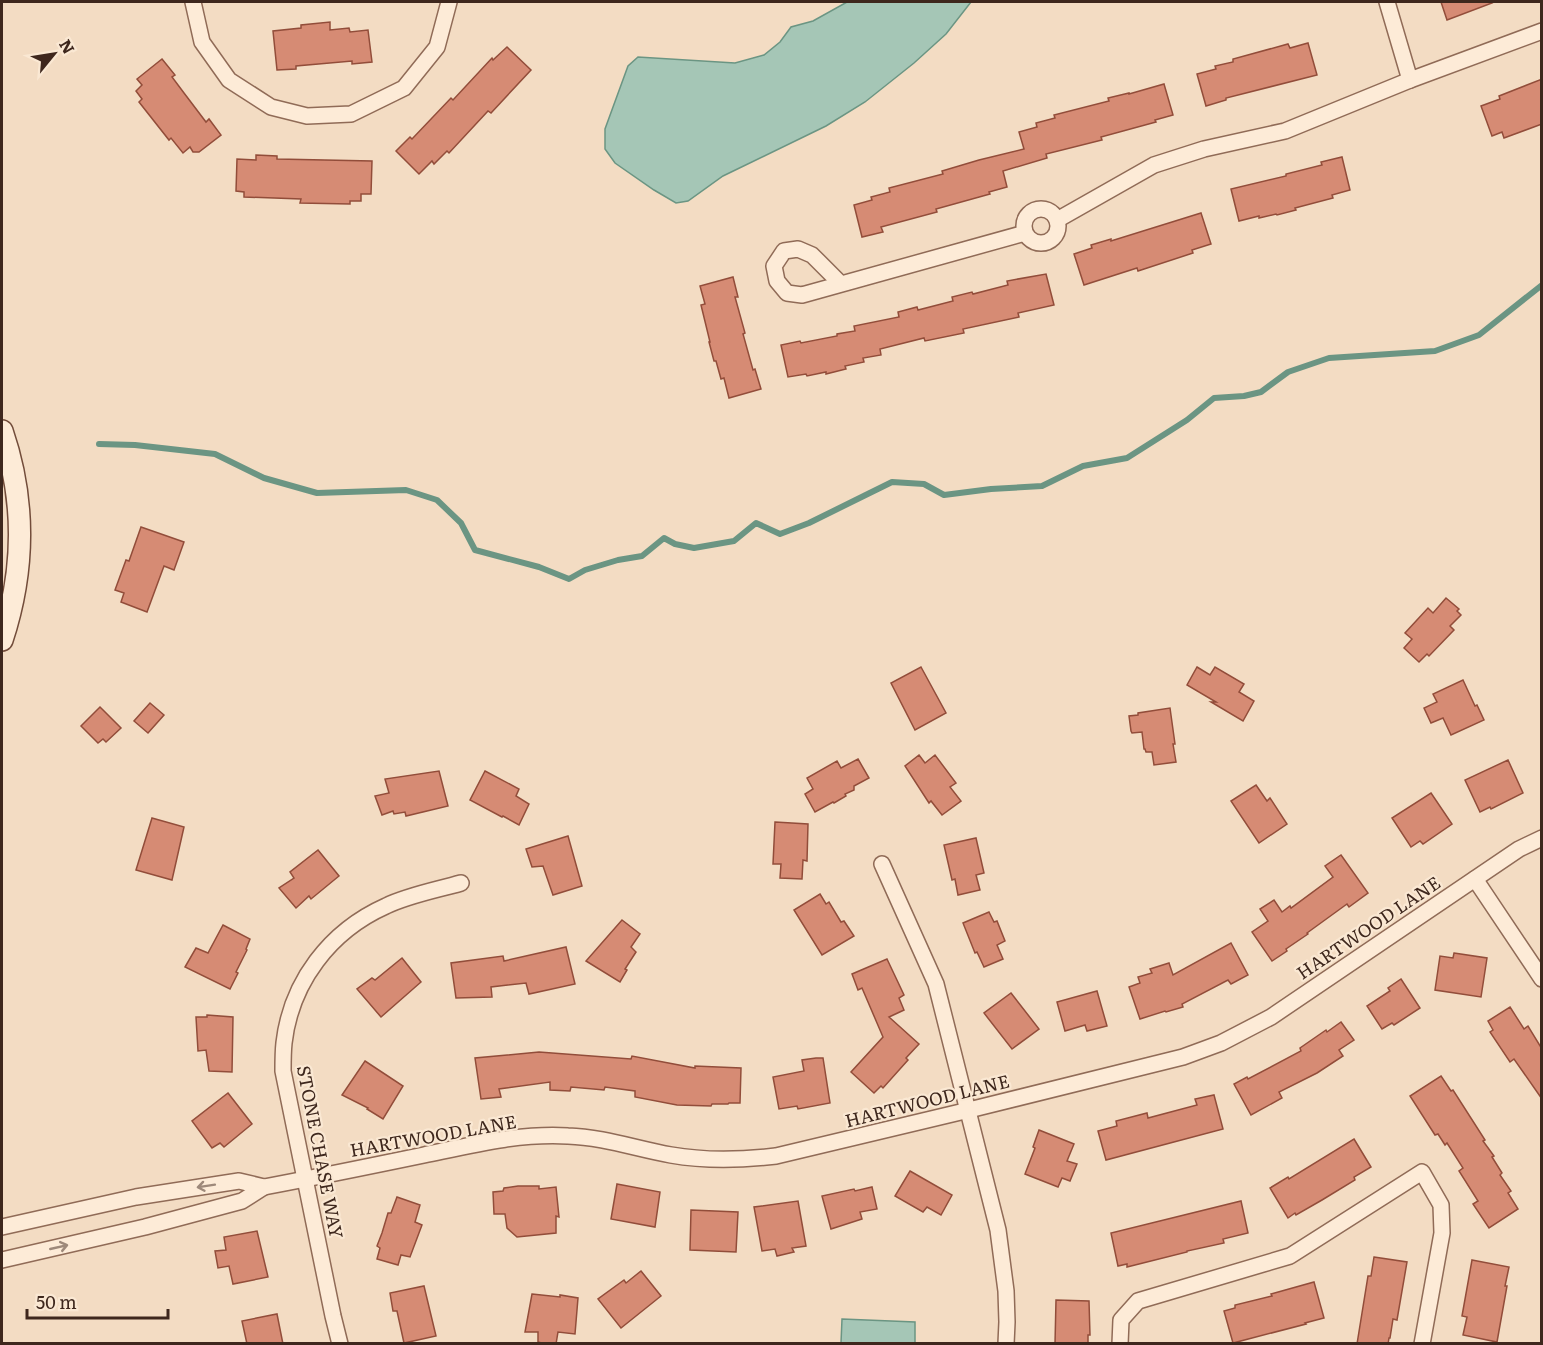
<svg xmlns="http://www.w3.org/2000/svg" width="1543" height="1345" viewBox="0 0 1543 1345" font-family="Literata,serif">
	<style>
		.water { fill: #a5c6b6; stroke: #6b9583; stroke-width: 1.5 }
		.lines { fill: none; stroke-linecap: round; stroke-linejoin: round }
		.stream { stroke: #6b9583; stroke-width: 6 }
		.building { fill: #d68b74; stroke: #924d3a; stroke-width: 1.5 }
		.minor-casing { stroke: #906b57; stroke-width: 18 }
		.secondary-casing { stroke: #724c3a; stroke-width: 24 }
		.minor { stroke: #fdebd7; stroke-width: 15 }
		.secondary { stroke: #fdebd7; stroke-width: 21 }
		.oneway { stroke: #9e897a }
		.labels { text-anchor: middle; dominant-baseline: central; stroke-width: 4.5; stroke-linejoin: round; paint-order: stroke }
		.street-label { font-size: 18px; fill: #3e271d; stroke: #fae8d3 }
	</style>
	<rect width="100%" height="100%" fill="#f3dcc3"/>
	<!-- water -->
	<g class="water">
		<path d="M847,2H971L946,34L914,63L865,102L826,126L723,176L688,201L676,203L654,190L615,163L605,149V129L628,66L638,57L735,63L764,55L780,42L791,27L813,21Z"/>
		<path d="M842,1319L915,1322V1343H841Z"/>
	</g>
	<g class="lines">
		<!-- stream -->
		<path class="stream" d="M99,444L135,445L215,454L264,478L317,493L406,490L437,500L461,523L475,550L539,567L569,579L585,570L618,560L642,556L664,538L675,544L694,548L734,541L756,523L780,534L809,523L892,482L924,484L944,495L991,489L1042,486L1083,466L1127,458L1187,420L1214,398L1244,396L1261,392L1288,372L1329,358L1435,351L1479,335L1542,285"/>
	</g>
	<!-- building -->
	<g class="building">
		<path d="M1441,2H1491L1492,3L1447,20Z"/>
		<path d="M330,22V30L349,28L350,32L368,30L372,62L352,64V61L296,66V69L277,70L273,31L301,28V25Z"/>
		<path d="M1308,43L1317,75L1226,98V100L1206,106L1197,74L1216,69L1215,66L1233,62V59L1288,44L1290,48Z"/>
		<path d="M507,47L531,70L491,113L488,111L449,153L447,151L434,164L432,161L419,174L396,151L410,137L412,139L451,98L453,100L492,58L493,60Z"/>
		<path d="M162,59L175,75L172,77L184,93L206,122L209,119L221,135L199,152H193L190,147L183,153L171,138L169,140L139,102L142,99L136,91L142,85L137,79Z"/>
		<path d="M1542,79V124L1504,138L1502,132L1492,136L1481,106L1500,99L1499,96Z"/>
		<path d="M1164,84L1173,115L1155,120L1156,122L1101,137L1102,140L1046,154L1047,158L1003,171L1007,187L989,192L990,194L936,209L937,212L881,227L883,232L862,237L854,205L872,200L871,197L890,192L889,188L943,174L942,171L979,160L1024,149L1019,132L1037,127L1036,123L1055,118L1054,115L1109,101L1108,98L1129,93V94Z"/>
		<path d="M256,155L277,156V159L372,161L371,194H361V201H350V204L300,203L301,199L244,197V192L236,191L237,159L256,160Z"/>
		<path d="M1342,157L1350,190L1332,195L1333,198L1295,208L1296,210L1277,215L1276,214L1259,218V216L1239,221L1231,189L1286,176V174L1322,165L1321,162Z"/>
		<path d="M1201,213L1211,244L1192,250L1193,253L1138,271L1137,268L1084,285L1074,254L1092,248L1091,245L1111,239V241Z"/>
		<path d="M1046,274L1054,305L1018,313L1019,317L963,329L964,333L925,341L924,338L880,349L881,355L863,358L864,362L845,366L846,369L826,374V372L807,376L806,374L788,377L781,345L800,341L801,343L837,336V334L855,331L854,326L899,317L898,312L917,307L918,310L953,301L952,297L972,292L973,294L1008,285L1007,281Z"/>
		<path d="M733,277L738,297H735L745,333L743,334L753,370L755,369L761,389L729,398L724,378L721,379L716,361H714L709,342H710L701,305L705,304L700,286Z"/>
		<path d="M141,527L184,542L174,570L164,566L147,612L121,602L124,593L115,590L126,560L129,561Z"/>
		<path d="M1446,598L1459,609L1457,611L1461,615L1450,626L1454,630L1429,656L1427,654L1419,662L1404,648L1412,639L1405,633L1428,608L1433,613Z"/>
		<path d="M921,667L946,713L915,730L891,683Z"/>
		<path d="M1197,667L1210,675L1215,667L1244,684L1239,692L1254,701L1243,721L1211,702H1216L1187,685Z"/>
		<path d="M1463,680L1475,706L1477,705L1484,720L1451,735L1443,718L1431,723L1424,708L1437,702L1433,694Z"/>
		<path d="M150,703L164,715L148,733L134,721Z"/>
		<path d="M100,707L121,728L106,742L103,739L98,743L81,726Z"/>
		<path d="M1170,708L1175,744H1173L1176,762L1154,765L1152,752H1146L1145,749H1144L1142,732L1132,733L1131,731L1129,716L1138,715V713Z"/>
		<path d="M919,755L925,763L935,755L956,783L950,787L961,801L942,815L931,801L929,803L905,766Z"/>
		<path d="M858,759L869,778L854,786V790L845,794L846,796L834,803L833,802L815,812L805,794L813,789L807,778L837,761L841,768Z"/>
		<path d="M1508,760L1523,793L1491,809L1490,807L1480,812L1465,780Z"/>
		<path d="M439,771L448,806L406,816L405,812L394,814L393,811L382,815L375,796L389,793L385,779Z"/>
		<path d="M485,771L519,789L516,796L529,804L519,825L503,816L502,817L470,800Z"/>
		<path d="M1256,785L1267,801L1270,798L1287,824L1259,843L1231,801Z"/>
		<path d="M1431,793L1452,824L1423,844L1420,841L1411,847L1392,818Z"/>
		<path d="M152,818L184,827L172,880L136,870Z"/>
		<path d="M775,822L808,824L807,861L803,860L802,879L780,878L781,864H773Z"/>
		<path d="M568,836L582,886L553,895L543,866L532,867L526,849Z"/>
		<path d="M976,838L984,873L976,875L980,890L958,895L955,879L952,880L944,845Z"/>
		<path d="M318,850L339,876L311,899L309,896L296,908L279,888L294,878L290,872Z"/>
		<path d="M1341,855L1368,893L1349,907L1347,904L1307,933L1308,934L1286,949L1287,951L1272,961L1252,932L1268,921L1260,909L1274,900L1282,912L1290,906L1291,908L1333,877L1325,866Z"/>
		<path d="M820,894L826,904L829,902L841,922L844,921L854,936L822,955L794,910Z"/>
		<path d="M989,912L994,922L997,921L1005,941L997,945L1003,959L984,967L977,952L975,953L963,923Z"/>
		<path d="M622,920L640,934L631,947L636,952L625,969L627,970L620,982L586,961Z"/>
		<path d="M223,925L250,939L246,949L247,950L236,972L238,973L230,989L185,967L196,948L208,953Z"/>
		<path d="M1231,943L1248,975L1231,984L1228,980L1182,1004L1183,1007L1166,1012L1165,1011L1140,1019L1129,987L1140,983L1138,977L1152,973L1150,969L1169,963L1173,975Z"/>
		<path d="M566,947L575,984L529,994L526,983L491,987L492,997L456,998L451,963L503,956L504,961Z"/>
		<path d="M1454,953L1487,958L1481,997L1435,990L1440,956L1453,958Z"/>
		<path d="M402,958L421,982L381,1017L357,989L372,978L375,980Z"/>
		<path d="M887,959L904,995L899,998L904,1010L889,1017L919,1044L906,1058L908,1060L883,1088L881,1086L874,1093L851,1072L883,1037L862,988L858,990L852,974Z"/>
		<path d="M1401,979L1420,1008L1394,1025L1392,1023L1382,1029L1367,1006L1390,991L1388,988Z"/>
		<path d="M1097,991L1107,1026L1087,1031L1085,1025L1065,1031L1057,1002Z"/>
		<path d="M1011,993L1039,1029L1012,1049L984,1013Z"/>
		<path d="M1510,1007L1524,1029L1528,1026L1542,1049V1099L1514,1059L1510,1062L1490,1032L1493,1030L1488,1021Z"/>
		<path d="M207,1015L233,1017L232,1072L209,1071L206,1050L198,1051L196,1017H207Z"/>
		<path d="M1341,1022L1354,1040L1339,1050L1343,1056L1317,1073L1279,1092L1282,1098L1251,1115L1234,1084L1247,1077L1248,1079L1301,1051L1300,1048L1326,1030L1327,1032Z"/>
		<path d="M539,1052L631,1059L632,1056L695,1068V1066L741,1068L740,1103H729L728,1104H712L711,1106L677,1105L635,1097V1091L605,1087L604,1090L571,1087L570,1091L550,1090V1082L499,1089L501,1097L481,1099L475,1058Z"/>
		<path d="M816,1058H823L830,1103L798,1109L797,1106L779,1109L773,1077L804,1071L802,1060Z"/>
		<path d="M365,1061L403,1086L383,1119L367,1109L368,1108L342,1095Z"/>
		<path d="M1441,1076L1451,1091L1453,1090L1485,1140L1483,1141L1494,1156L1492,1157L1502,1173L1500,1175L1511,1191L1508,1193L1518,1209L1489,1228L1473,1204L1478,1201L1459,1171L1463,1168L1447,1143L1445,1145L1438,1134L1435,1135L1410,1096Z"/>
		<path d="M228,1093L252,1124L224,1147L220,1143L212,1148L192,1121Z"/>
		<path d="M1214,1095L1223,1129L1106,1160L1098,1131L1117,1126L1116,1121L1147,1113L1148,1118L1197,1105L1195,1099Z"/>
		<path d="M1039,1130L1074,1144L1067,1161L1077,1164L1070,1181L1062,1178L1058,1187L1025,1174L1035,1148L1033,1147Z"/>
		<path d="M1354,1139L1371,1167L1354,1177L1355,1180L1322,1200L1296,1215L1295,1213L1288,1218L1270,1188L1288,1177L1289,1179Z"/>
		<path d="M910,1171L952,1195L941,1215L927,1207L923,1212L895,1196Z"/>
		<path d="M617,1184L660,1192L655,1227L611,1219Z"/>
		<path d="M518,1186H539V1189L556,1187L559,1217L556,1216V1233L517,1237L507,1228L505,1214H494L493,1192L503,1191L504,1188Z"/>
		<path d="M872,1187L877,1209L860,1212L862,1219L831,1229L822,1196L854,1189L855,1191Z"/>
		<path d="M397,1197L420,1205L415,1222L422,1225L410,1257L401,1255L398,1265L377,1259L380,1248L377,1246L382,1233L388,1213H391Z"/>
		<path d="M798,1201L806,1246L792,1248L794,1252L777,1256L775,1249L762,1251L754,1207Z"/>
		<path d="M1241,1201L1248,1233L1223,1239L1224,1243L1187,1251V1252L1127,1267V1264L1118,1266L1111,1233Z"/>
		<path d="M691,1210L738,1212L736,1252L690,1250Z"/>
		<path d="M257,1231L268,1277L233,1284L229,1266L218,1268L215,1251L226,1250L224,1237Z"/>
		<path d="M1374,1257L1407,1262L1397,1320L1393,1319L1390,1338H1389L1388,1344H1357L1368,1276H1371Z"/>
		<path d="M1472,1260L1509,1267L1505,1286H1507L1497,1342L1463,1335L1467,1317L1462,1316Z"/>
		<path d="M641,1271L661,1296L621,1328L598,1299L624,1280L626,1283Z"/>
		<path d="M1314,1282L1324,1318L1305,1323L1306,1324L1233,1343L1224,1311L1235,1308V1305L1272,1296L1271,1294Z"/>
		<path d="M424,1286L436,1336L404,1343L397,1311H393L390,1293Z"/>
		<path d="M532,1294L560,1297V1295L578,1298L575,1334L558,1332L556,1344H545L538,1342V1332H525Z"/>
		<path d="M1056,1300L1089,1301L1090,1335H1088V1344H1055Z"/>
		<path d="M277,1314L283,1344H247L242,1321Z"/>
	</g>
	<g class="lines">
		<!-- minor casing -->
		<g class="minor-casing">
			<g id="minor">
				<path d="M193,2L202,42L229,80L271,107L307,116L351,114L404,88L437,47L449,2"/>
				<path d="M1387,2L1410,80"/>
				<circle cx="1041" cy="226" r="17"/>
				<path d="M1057,220L1154,165L1204,149L1285,131L1410,80L1542,31"/>
				<path d="M841,284L812,255L798,249L784,251L774,266L777,281L787,293L802,295L1025,233"/>
				<path d="M882,864L936,984L998,1230L1006,1291L1007,1322L1006,1344"/>
				<path d="M1475,879L1542,979"/>
				<path d="M2,1227L136,1197L239,1181L264,1187"/>
				<path d="M2,1260L145,1227L242,1201L264,1187C317,1177 371,1166 424,1155C472,1145 519,1133 568,1136C603,1137 637,1149 671,1155C705,1161 742,1160 776,1156L969,1110L1183,1057L1221,1043L1271,1017L1519,849L1542,838"/>
				<path d="M340,1344L333,1316L283,1071C283,1062 283,1052 284,1043C291,982 330,931 386,906C409,895 437,890 461,883"/>
				<path d="M1120,1344L1121,1320L1138,1301L1290,1256L1422,1172L1441,1205L1442,1233L1422,1344"/>
			</g>
		</g>
		<!-- secondary casing -->
		<g class="secondary-casing">
			<path id="secondary" d="M2,431C26,501 25,570 2,640"/>
		</g>
		<!-- minor -->
		<use href="#minor" class="minor"/>
		<!-- secondary -->
		<use href="#secondary" class="secondary"/>
	</g>
	<!-- one-way arrows -->
	<defs><path id="oneway-shaft" d="M-6 0H5M1.5-3L5.5 0L1.5 3" fill="none" stroke-width="1.6" stroke-linecap="round" stroke-linejoin="round" transform="scale(1.5)"/></defs>
	<g class="oneway">
		<use href="#oneway-shaft" transform="translate(206 1186) rotate(171)"/>
		<use href="#oneway-shaft" transform="translate(59 1247) rotate(-13)"/>
	</g>
	<g class="labels">
		<!-- street labels -->
		<g class="street-label">
			<text transform="translate(1368 927) rotate(-34)">HARTWOOD LANE</text>
			<text transform="translate(927 1100) rotate(-14)">HARTWOOD LANE</text>
			<text transform="translate(433 1135) rotate(-10)">HARTWOOD LANE</text>
			<text transform="translate(321 1152) rotate(79)">STONE CHASE WAY</text>
		</g>
	</g>
	<!-- border -->
	<rect width="1543" height="1345" fill="none" stroke="#3e271d" stroke-width="6"/>
	<!-- north arrow -->
	<g transform="translate(54 54) rotate(60)" stroke="#fae8d3" stroke-width="4.5" paint-order="stroke">
	<path d="M0-4.5L10 22L0 15L-10 22Z" fill="#3e271d"/>
	<text y="-9" font-size="16" font-weight="bold" text-anchor="middle" fill="#3e271d">N</text>
	</g>
	<!-- scale -->
	<path d="M27 1309v9h141v-9" fill="none" stroke="#3e271d" stroke-width="3"/>
	<text x="36" y="1309" font-size="18" fill="#3e271d" stroke="#fae8d3" stroke-width="4.5" paint-order="stroke">50 m</text>
</svg>
